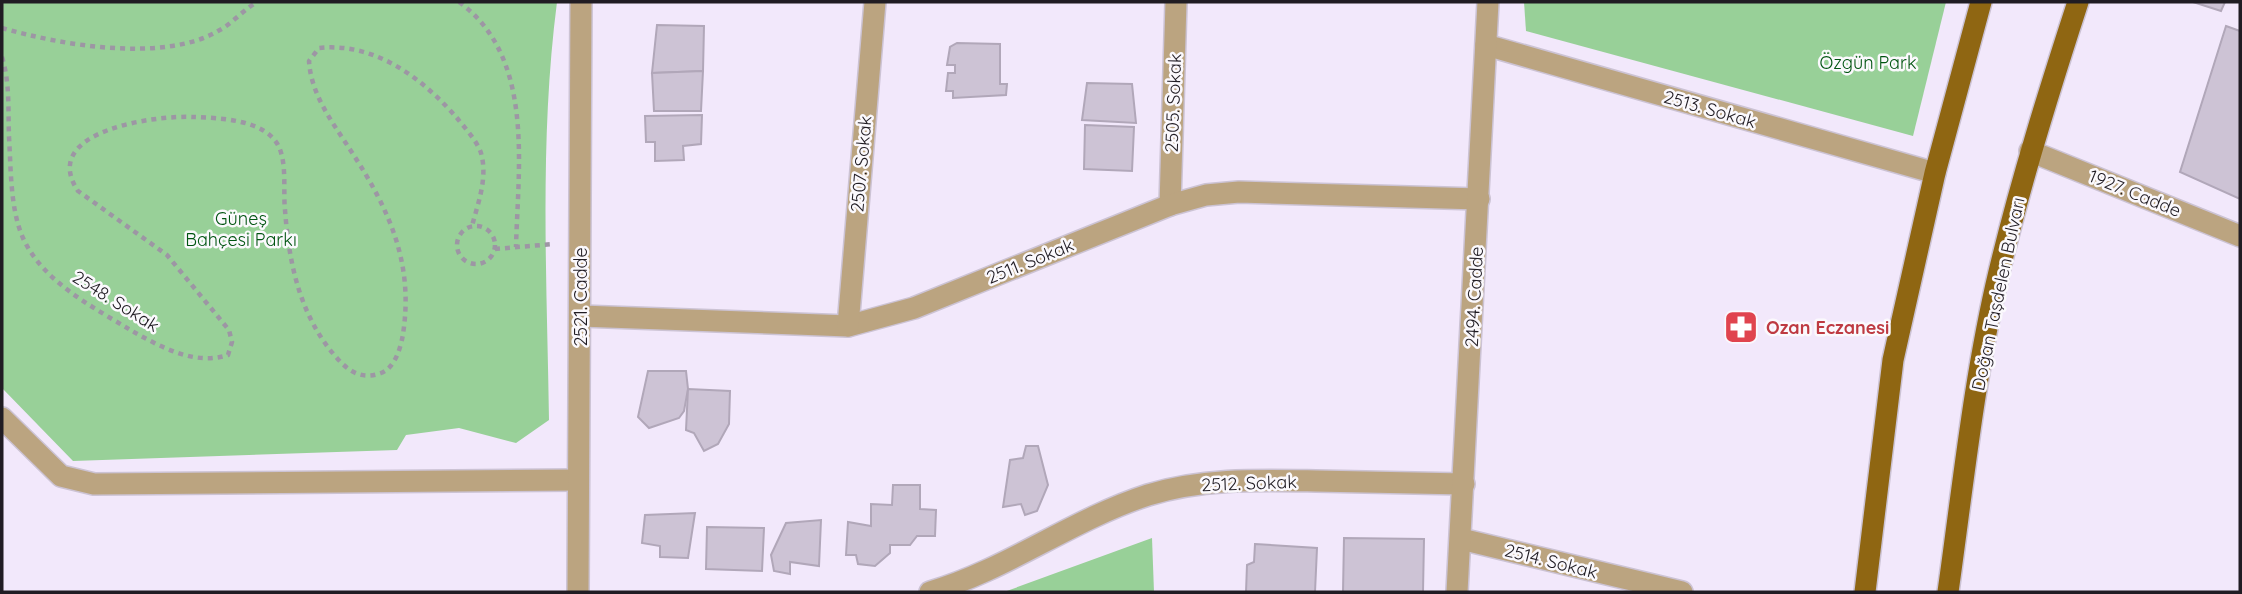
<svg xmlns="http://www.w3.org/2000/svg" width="2242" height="594" viewBox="0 0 2242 594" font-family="Quicksand,sans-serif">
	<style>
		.green { fill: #98d098 }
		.building { fill: #cdc3d5; stroke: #b1a7b9; stroke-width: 2 }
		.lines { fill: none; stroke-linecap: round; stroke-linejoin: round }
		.street-casing { stroke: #ccc3d4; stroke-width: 24 }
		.primary-casing { stroke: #ccc3d4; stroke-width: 24 }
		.path { stroke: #9d96a4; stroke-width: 4.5; stroke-dasharray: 5 5; stroke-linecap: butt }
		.street { stroke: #bba480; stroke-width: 21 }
		.primary { stroke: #8f6612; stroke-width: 21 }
		.labels { text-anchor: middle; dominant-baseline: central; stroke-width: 5; stroke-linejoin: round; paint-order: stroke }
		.park-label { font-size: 18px; fill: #051; stroke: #fbf9fd }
		.street-label { font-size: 18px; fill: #201c23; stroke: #fbf9fd }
		.health-label { font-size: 18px; font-weight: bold; fill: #be3a42; stroke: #fbf9fd; text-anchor: start }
	</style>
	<rect width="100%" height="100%" fill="#f2e8fb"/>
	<!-- green -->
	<g class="green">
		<path d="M2,2H557C539,140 547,281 549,420L516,443L459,428L406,435L397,450L73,461L2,388Z"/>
		<path d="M1524,2H1946L1913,136L1526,31Z"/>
		<path d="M1152,538L1154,592H1004Z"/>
	</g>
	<!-- building -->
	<g class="building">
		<path d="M2193,2H2225L2221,11Z"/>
		<path d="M657,25L704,26L703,71L652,73Z"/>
		<path d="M2226,26L2240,31V199L2180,172Z"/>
		<path d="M957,43L1000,44V84H1007L1006,95L953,98V91H946L948,73H955V65H947L950,47Z"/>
		<path d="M703,71L701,111H654L652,73Z"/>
		<path d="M1087,83L1132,84L1136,123L1082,120Z"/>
		<path d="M702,115L701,144L683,146L684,160L655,161V142H646L645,116Z"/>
		<path d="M1085,125L1134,127L1132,171L1084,169Z"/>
		<path d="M648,371H686L688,389L684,411L679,418L649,428L638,417Z"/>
		<path d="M688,389L730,391L729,424L718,444L704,451L694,433L686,430Z"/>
		<path d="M1026,446H1038L1048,485L1037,511L1025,515L1021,504L1003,507L1010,460L1023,458Z"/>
		<path d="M893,485H920V509L936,510L935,536H917L910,545H890V553L875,566L858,564L856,555H846L848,522L871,526V504L892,505Z"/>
		<path d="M695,513L688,558L660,557V546L642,543L645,515Z"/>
		<path d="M821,520L819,566L790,562V574L774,571L771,555L786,523Z"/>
		<path d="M707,527L764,528L762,571L706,569Z"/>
		<path d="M1344,538L1424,539L1423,592H1343Z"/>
		<path d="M1255,544L1317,548L1315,592H1246L1247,565L1254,562Z"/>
	</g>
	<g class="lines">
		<!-- street casing -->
		<g class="street-casing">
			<g id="street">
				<path d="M1486,45L1935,173"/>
				<path d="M2030,151L2240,236"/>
				<path d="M1170,205L1176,2"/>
				<path d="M581,316L848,326L914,308L1170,205L1206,195L1239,192L1479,199"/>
				<path d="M848,326L875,2"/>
				<path d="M2,418L61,476L94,484L578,480"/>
				<path d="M1461,539L1682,592"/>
				<path d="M578,592L581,2"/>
				<path d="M930,592C1006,570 1071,520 1148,495C1203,478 1259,480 1316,481C1365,482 1415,483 1464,484"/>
				<path d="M1457,592L1488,2"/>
			</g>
		</g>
		<!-- primary casing -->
		<g class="primary-casing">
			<g id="primary">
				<path d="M1865,592L1893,360L1935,173L1981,2"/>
				<path d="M1948,592C1963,486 1974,377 1999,272C2021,180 2049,91 2078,2"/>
			</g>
		</g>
		<!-- path -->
		<g class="path">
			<path d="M459,2C535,57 518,166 516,247"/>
			<path d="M2,28C61,45 163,63 218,31C232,24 243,10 257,2"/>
			<path d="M2,57C10,83 8,110 9,137C11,168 10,209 23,238C43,282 93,307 132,331C161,347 195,366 228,355L232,342L229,330L167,255L78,191C38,131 155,115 193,117C218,118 266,119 279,147C287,165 283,191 285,210C289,264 300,316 336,357C349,372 362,380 381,373C395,368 401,347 403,334C414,263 389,209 351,151C333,123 311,95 309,61L319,48C375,42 422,78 457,118C465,128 477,141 481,153C488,178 478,203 472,226"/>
			<circle cx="476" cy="245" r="19"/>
			<path d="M495,249L553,244"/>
		</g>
		<!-- street -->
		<use href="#street" class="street"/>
		<!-- primary -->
		<use href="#primary" class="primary"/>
	</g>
	<!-- icons -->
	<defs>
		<g id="pharmacy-square" transform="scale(1.75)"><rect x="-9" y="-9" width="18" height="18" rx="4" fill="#e0444e" stroke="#fbf9fd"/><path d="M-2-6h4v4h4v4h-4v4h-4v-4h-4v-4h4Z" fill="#fff"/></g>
	</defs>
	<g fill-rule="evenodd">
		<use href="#pharmacy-square" x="1741" y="327"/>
	</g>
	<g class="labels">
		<!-- park labels -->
		<g class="park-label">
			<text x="1868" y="62">Özgün Park</text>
			<text x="241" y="218">Güneş<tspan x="241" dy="21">Bahçesi Parkı</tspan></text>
		</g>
		<!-- street labels -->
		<g class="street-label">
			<text transform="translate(1173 103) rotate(-88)">2505. Sokak</text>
			<text transform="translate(1710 109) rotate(16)">2513. Sokak</text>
			<text transform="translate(861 164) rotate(-85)">2507. Sokak</text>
			<text transform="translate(2135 193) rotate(22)">1927. Cadde</text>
			<text transform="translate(1030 261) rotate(-22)">2511. Sokak</text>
			<text transform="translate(1998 294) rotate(-78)">Doğan Taşdelen Bulvarı</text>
			<text transform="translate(580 297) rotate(-90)">2521. Cadde</text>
			<text transform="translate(1474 297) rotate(-87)">2494. Cadde</text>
			<text transform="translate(116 301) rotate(32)">2548. Sokak</text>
			<text transform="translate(1249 483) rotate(-2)">2512. Sokak</text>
			<text transform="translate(1551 561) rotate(14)">2514. Sokak</text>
		</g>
		<!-- health labels -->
		<g class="health-label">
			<text x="1766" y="327">Ozan Eczanesi</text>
		</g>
	</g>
	<!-- border -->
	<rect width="2242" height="594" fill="none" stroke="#201c23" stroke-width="7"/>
</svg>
